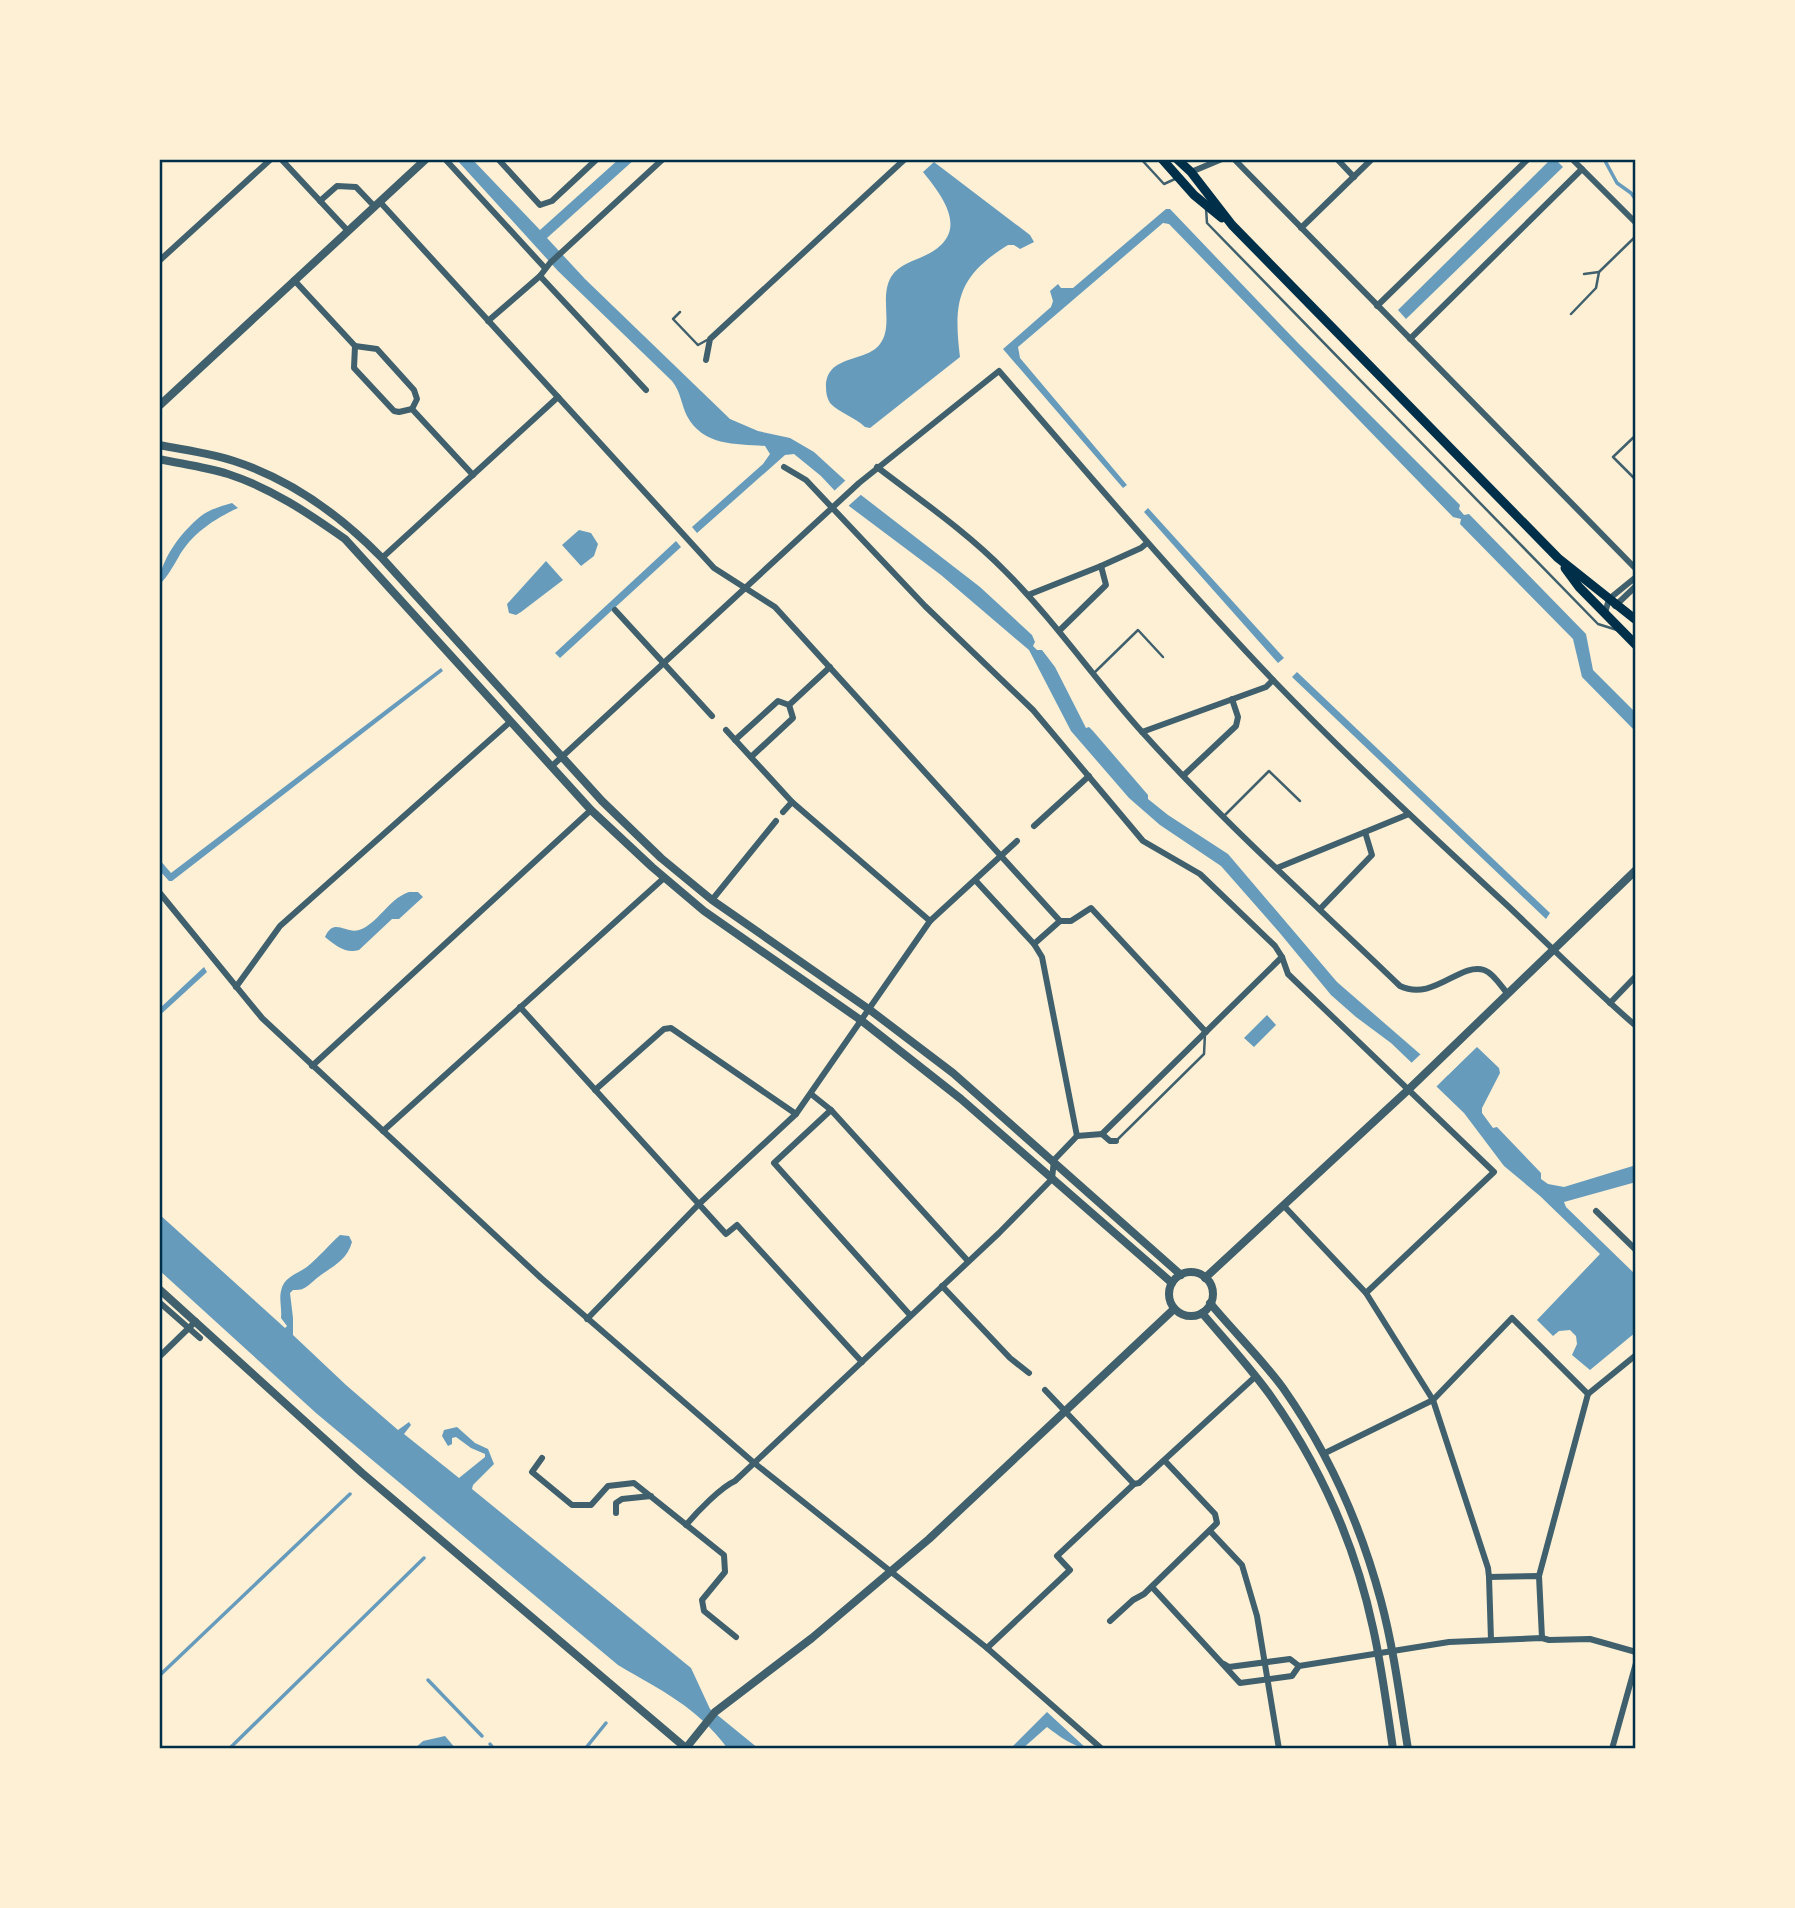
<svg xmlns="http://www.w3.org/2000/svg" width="1795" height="1908" viewBox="0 0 1795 1908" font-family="Manrope,sans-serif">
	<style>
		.water { fill: #669bbc }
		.pier { fill: #fdf0d5 }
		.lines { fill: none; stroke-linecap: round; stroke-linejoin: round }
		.stream { stroke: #669bbc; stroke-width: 3.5 }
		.service { stroke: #3f606c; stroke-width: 2.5 }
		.minor { stroke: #3f606c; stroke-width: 6 }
		.tertiary { stroke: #3f606c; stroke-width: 8 }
		.secondary { stroke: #003049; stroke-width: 9 }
		.neatline { fill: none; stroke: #003049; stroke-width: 2.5 }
	</style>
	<rect width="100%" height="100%" fill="#fdf0d5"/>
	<!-- water -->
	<g class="water">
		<path d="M456,159H472L540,230L619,159H635L547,238L585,279L730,419L758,431L790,438L814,452L861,495L980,587L1032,635L1035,642L1033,646L1037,650H1042L1055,667L1086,728L1089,727L1093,731L1148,795V799L1168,815L1228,854L1337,982L1420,1054L1448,1075L1477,1047L1499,1068L1500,1073L1482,1108V1113L1493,1128L1497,1127L1541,1173V1179L1548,1184L1564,1187L1636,1165V1182L1564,1202L1566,1207L1636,1275V1332L1590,1370L1572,1355L1577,1344L1576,1336L1570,1330L1559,1331L1553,1336L1537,1320L1600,1254L1540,1196L1504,1166L1464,1113L1437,1087L1391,1043L1356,1017L1331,995L1279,932L1221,866L1160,825L1129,798L1071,731L1029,650L941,575L849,506L821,476L794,454L785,455L697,533L692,527L763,464L770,454L765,446C736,444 703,446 687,416C681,404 681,392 672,381L558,271Z"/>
		<path d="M1551,159H1555L1563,167L1406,319L1398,310Z"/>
		<path d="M934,162L1030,235L1034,242L1020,249L1014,245H1008C958,276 953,301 960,357L870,428L865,427C855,417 839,413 830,403C827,398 826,393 826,387C826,354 866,363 880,344C894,325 879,298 891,277C899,264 914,261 926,255C971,233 944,198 923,172Z"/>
		<path d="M1166,209H1170L1298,343L1460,505L1459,509L1464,515L1469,514L1586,634L1593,670L1636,713V732L1582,677L1573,639L1460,524L1461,519L1453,517L1169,224L1163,223L1018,347L1020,358L1127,485L1123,488L1003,349L1051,307L1053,301L1050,291L1058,284L1061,288H1073Z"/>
		<path d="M232,503L238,508C214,519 191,534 178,558C172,568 168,576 159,585C159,561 182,531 201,516C210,509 222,506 232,503Z"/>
		<path d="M1148,508L1284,658L1278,663L1144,512Z"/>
		<path d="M579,530L591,533L598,544L594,556L581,566L562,545Z"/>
		<path d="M676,541L681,547L560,658L555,653Z"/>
		<path d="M546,561L563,580L521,612L516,615L509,613L507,604Z"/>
		<path d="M441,668L443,671L172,881H169L159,870V859L171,873Z"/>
		<path d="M1297,672L1550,913L1546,919L1292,677Z"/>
		<path d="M409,892H418L423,897L399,919H392L359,950C345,954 335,945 325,937C334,917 345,934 359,930C378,924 388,899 409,892Z"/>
		<path d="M204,967L207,972L159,1016V1009Z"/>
		<path d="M1267,1015L1276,1025L1254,1047L1244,1038Z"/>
		<path d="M159,1214L285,1328L287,1326L281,1318C282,1309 279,1299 281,1291C284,1276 298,1274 308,1266C319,1257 329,1245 340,1235L349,1236L352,1242C347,1261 331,1267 317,1278C308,1285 305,1291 293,1290L290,1293L293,1318V1335L346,1385L398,1430L409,1422L411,1425L404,1434L459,1478L485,1457V1454L471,1448L456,1437L452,1438V1444L448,1446L442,1436L444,1430L457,1427L475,1443L488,1449L494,1464L473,1485L472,1489L691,1668L710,1709L759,1749H728C695,1705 663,1692 618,1665L316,1413L159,1270Z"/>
		<path d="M1047,1712L1087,1749C1072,1746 1059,1736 1047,1727L1022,1749H1010Z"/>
		<path d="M445,1736L456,1749H414L423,1741Z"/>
	</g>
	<!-- pier -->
	<g class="pier">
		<path d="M848,478L864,492L846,508L832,493Z"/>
		<path d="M1423,1052L1448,1071L1457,1062L1459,1064L1434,1089L1408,1066Z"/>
	</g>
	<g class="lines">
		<!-- stream -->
		<g class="stream">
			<path d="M1604,159L1617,183L1631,193L1636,200"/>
			<path d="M159,1676L350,1494"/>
			<path d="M428,1680L482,1736"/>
			<path d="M490,1744L494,1749"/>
			<path d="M229,1749L424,1558"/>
			<path d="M585,1749L606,1723"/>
		</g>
		<!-- service -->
		<g class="service">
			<path d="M1141,159L1164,184L1175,179"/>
			<path d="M1206,208L1207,223L1598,624L1617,630"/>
			<path d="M1584,274L1599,272"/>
			<path d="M680,312L673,319L696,343L698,345L707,340"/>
			<path d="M1571,314L1596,288L1599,272L1636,236"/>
			<path d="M1636,435L1613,457L1636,480"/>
			<path d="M1094,673L1138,630L1163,657"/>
			<path d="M1224,816L1269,771L1300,801"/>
			<path d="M1116,1141L1204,1054L1205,1034"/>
		</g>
		<!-- minor -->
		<g class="minor">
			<path d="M281,159L348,231"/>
			<path d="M445,159L545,268"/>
			<path d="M498,159L540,205L552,201L597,159"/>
			<path d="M1234,159L1636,569"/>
			<path d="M1337,159L1354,177"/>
			<path d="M1572,159L1636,223"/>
			<path d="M1191,172L1222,159"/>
			<path d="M320,201L337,186L356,187L375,207"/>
			<path d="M380,202L714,568L775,607L1060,921"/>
			<path d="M1301,228L1372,159"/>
			<path d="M159,261L271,159"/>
			<path d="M540,276L646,390"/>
			<path d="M294,280L355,346L354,368L394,411L399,412L412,409L473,475"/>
			<path d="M1377,306L1528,159"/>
			<path d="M488,321L540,276L550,263L663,159"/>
			<path d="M1410,339L1582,169"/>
			<path d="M355,346L377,349L414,390L417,399L412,409"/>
			<path d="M706,360L710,339L905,159"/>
			<path d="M784,467L806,480L925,606L1033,710L1143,841L1200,874L1275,946L1282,957L1288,974L1494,1172L1366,1293"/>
			<path d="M877,467C920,500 967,532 1005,571C1055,621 1095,680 1143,733C1223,822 1314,903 1400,986C1433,1002 1460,962 1484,970C1493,973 1501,986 1507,993"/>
			<path d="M382,558L558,397"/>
			<path d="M1028,595L1101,566L1141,548L1147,543"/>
			<path d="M1615,606L1636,586"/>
			<path d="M615,610L712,716"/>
			<path d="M1605,613L1609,599L1636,577"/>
			<path d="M1059,631L1106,585L1101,566"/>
			<path d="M789,705L830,667"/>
			<path d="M726,730L792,802L930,921"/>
			<path d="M1142,732L1266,687L1273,680"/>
			<path d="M735,740L778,701L789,705L793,718L751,757"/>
			<path d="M552,766L859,483L999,371C1089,475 1178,580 1273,680C1348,758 1429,833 1509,907C1551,947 1592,988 1636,1026"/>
			<path d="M1184,775L1236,726L1238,717L1232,699"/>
			<path d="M783,812L792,802"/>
			<path d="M1034,826L1089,776"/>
			<path d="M1277,868L1409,814"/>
			<path d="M976,881L1034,944L1042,957L1077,1136"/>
			<path d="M159,892L262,1018L541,1278L753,1462L987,1648L1102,1749"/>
			<path d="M712,900L776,821"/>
			<path d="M1320,909L1372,855L1365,832"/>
			<path d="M1060,921H1071L1091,908L1206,1032"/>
			<path d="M1034,944L1060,921"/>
			<path d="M236,987L280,926L510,722"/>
			<path d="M1610,1003L1636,976"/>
			<path d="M520,1007L726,1234L737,1225L862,1362"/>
			<path d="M312,1066L591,810"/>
			<path d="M595,1090L664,1029L671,1028L796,1114"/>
			<path d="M811,1094L831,1110L968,1261"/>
			<path d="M831,1110L774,1163L910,1315"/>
			<path d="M383,1131L664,878"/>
			<path d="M1102,1134L1282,957"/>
			<path d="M1284,1206L1366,1293L1433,1400L1488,1568L1489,1577"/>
			<path d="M1596,1211L1636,1250"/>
			<path d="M942,1286L1010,1358L1029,1373"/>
			<path d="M159,1302L200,1338"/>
			<path d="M587,1319L699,1204L796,1114L930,921L1017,841"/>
			<path d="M159,1357L196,1321"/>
			<path d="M1045,1390L1134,1484"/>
			<path d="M1323,1454L1433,1400L1512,1318L1588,1394L1636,1355"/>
			<path d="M542,1458L532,1472L572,1505H591L608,1486L634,1483L724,1555L725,1572L702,1600L704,1611L736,1637"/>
			<path d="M616,1513V1503L622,1499L651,1496"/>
			<path d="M686,1525C697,1512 721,1487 735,1481L999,1233L1052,1179L1054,1160L1077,1136L1102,1134L1110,1141H1116"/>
			<path d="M1210,1531L1242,1565L1257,1616L1279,1749"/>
			<path d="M1539,1576L1588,1394"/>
			<path d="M1152,1587L1240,1683L1292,1676L1299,1666L1449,1642L1542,1638L1549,1640L1590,1639L1636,1652"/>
			<path d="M1110,1621L1133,1600L1144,1594L1217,1523L1215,1514L1165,1461"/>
			<path d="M1491,1640L1489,1577L1539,1576L1542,1638"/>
			<path d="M987,1648L1070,1570L1057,1556L1134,1484L1139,1483L1256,1376"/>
			<path d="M1224,1664L1229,1667L1290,1659L1299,1666"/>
			<path d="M1612,1749L1636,1663"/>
		</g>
		<!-- tertiary -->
		<g class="tertiary">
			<path d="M159,406L426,159"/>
			<path d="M159,445C184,450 210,453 234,461C292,480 340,515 382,558L602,801L661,858L712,900L870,1010L953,1073L1181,1275"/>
			<path d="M159,459C182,464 205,467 228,474C271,488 308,513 345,539L591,810L652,867L704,911L862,1021L961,1099L1172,1283"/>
			<circle cx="1191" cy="1294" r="22"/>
			<path d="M1205,1278L1408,1090L1636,870"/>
			<path d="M159,1289L362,1473L687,1749"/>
			<path d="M1210,1303C1234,1332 1261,1358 1283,1388C1328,1452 1361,1526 1381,1601C1394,1650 1400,1699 1408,1749"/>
			<path d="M1202,1313C1225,1340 1249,1366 1270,1395C1319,1464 1355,1544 1373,1628C1382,1668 1387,1708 1393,1749"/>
			<path d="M686,1748L715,1712L812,1638L929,1539L1174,1309"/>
		</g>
		<!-- secondary -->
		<g class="secondary">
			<path d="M1162,159L1194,195L1222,218"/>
			<path d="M1177,159L1191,172L1232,225L1558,558L1636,620"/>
			<path d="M1565,568L1579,587L1636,645"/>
		</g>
	</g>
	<!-- border -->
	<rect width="1795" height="1908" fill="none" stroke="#fdf0d5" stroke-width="322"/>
	<rect x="161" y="161" width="1473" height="1586" class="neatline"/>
</svg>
